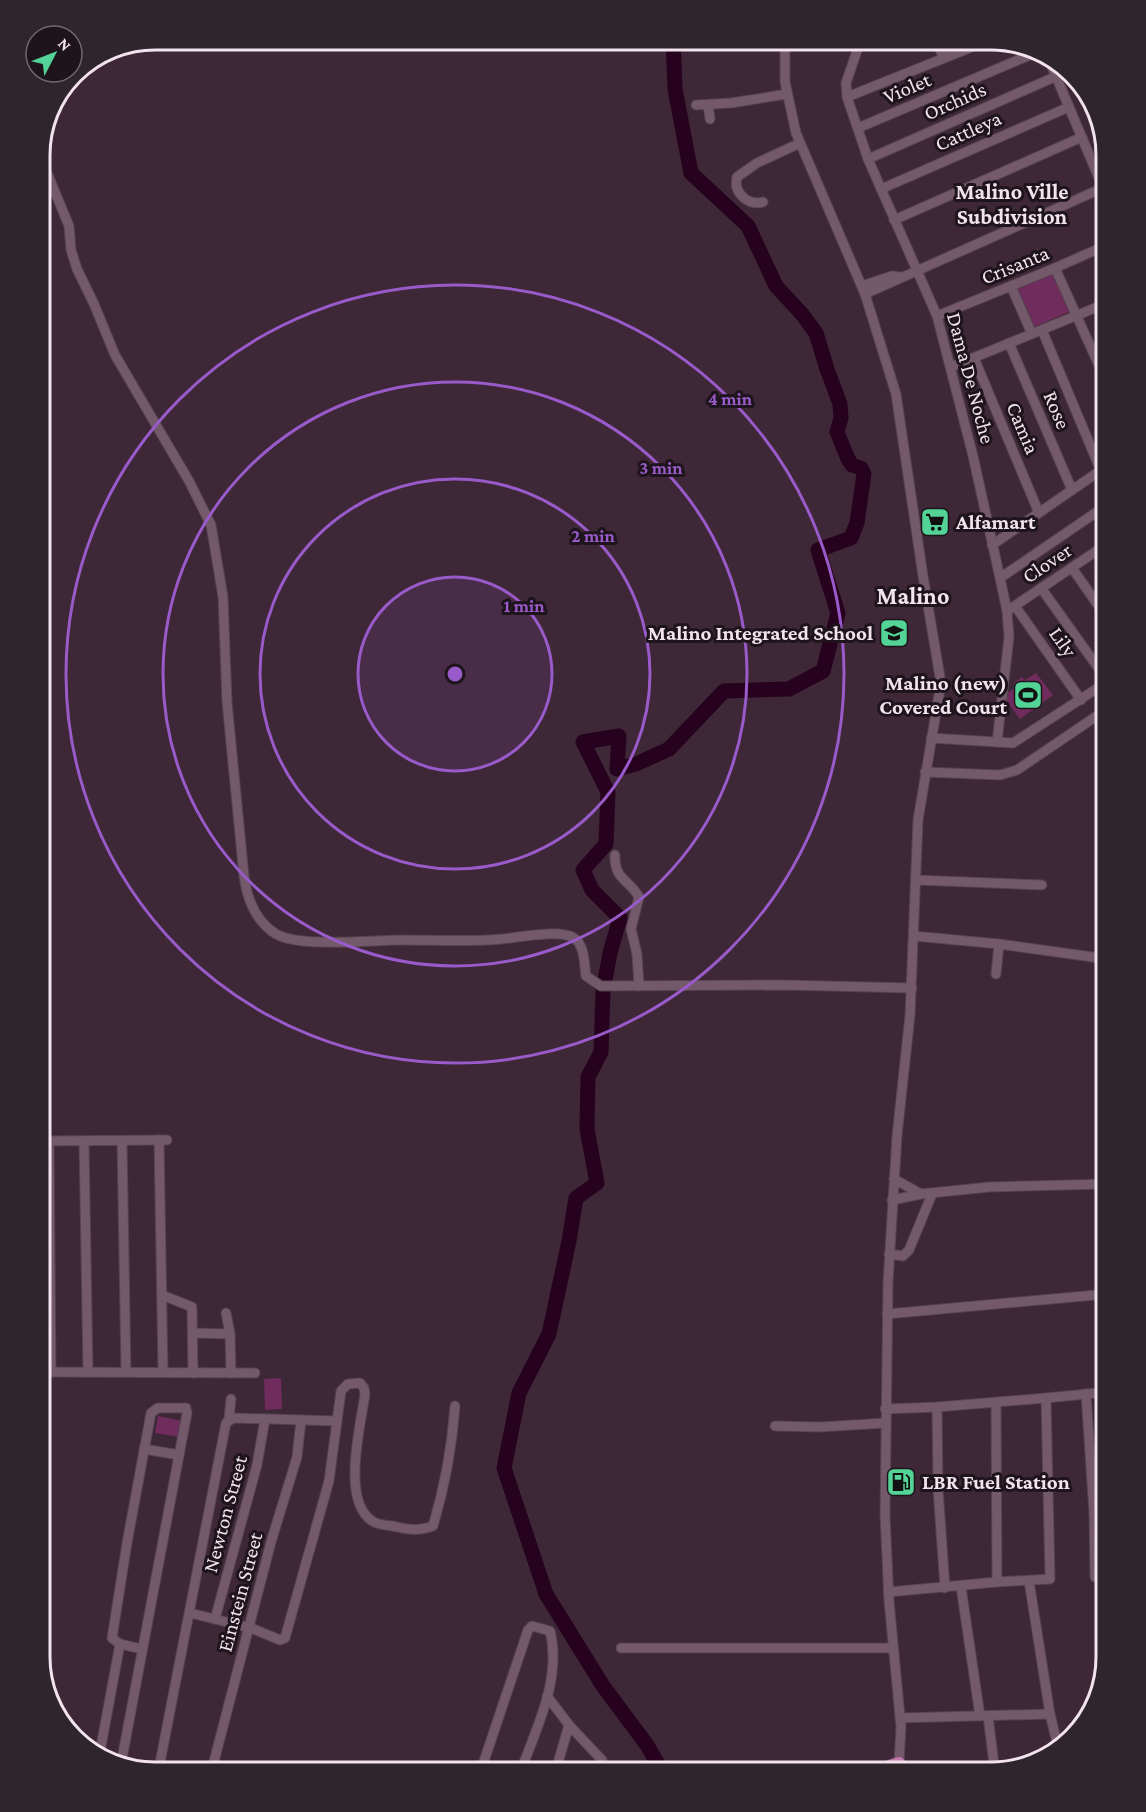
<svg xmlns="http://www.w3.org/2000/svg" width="1146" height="1812" viewBox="0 0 1146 1812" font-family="'Crimson Pro',serif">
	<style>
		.green { fill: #6f2c5d }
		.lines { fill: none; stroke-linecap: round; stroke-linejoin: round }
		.river { stroke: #27021e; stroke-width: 15 }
		.minor-casing { stroke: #554350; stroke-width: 11 }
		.major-casing { stroke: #554350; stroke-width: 14 }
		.minor { stroke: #73596a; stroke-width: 9 }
		.major { stroke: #bf76a8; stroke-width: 12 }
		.ring { fill: none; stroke: #995aca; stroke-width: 3 }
		.labels { text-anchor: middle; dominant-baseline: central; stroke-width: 6; stroke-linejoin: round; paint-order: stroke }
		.street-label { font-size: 21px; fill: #f2e3ed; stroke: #1e141b }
		.poi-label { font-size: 21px; font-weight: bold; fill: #f2e3ed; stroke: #1e141b; text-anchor: start }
		.neighbourhood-label { font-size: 22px; font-weight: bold; fill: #f2e3ed; stroke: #1e141b }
		.quarter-label { font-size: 24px; font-weight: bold; fill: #f2e3ed; stroke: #1e141b }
		.rim { fill: none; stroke: #f2e3ed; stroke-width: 3 }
		.centre { fill: #995aca; stroke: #1e141b; stroke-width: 3 }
		.ring-label { font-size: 18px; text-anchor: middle; font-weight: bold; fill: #995aca; stroke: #1e141b; stroke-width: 6; stroke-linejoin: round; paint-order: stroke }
	</style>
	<rect width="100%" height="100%" fill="#3e2736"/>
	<!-- green -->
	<g class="green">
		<path d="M1053,269L1071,311L1032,328L1016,284Z"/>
		<path d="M1036,673L1053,695L1020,719L1003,696L1016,687L1014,683L1022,677L1025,680Z"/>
		<path d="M281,1378L282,1409L265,1410L264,1379Z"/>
		<path d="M158,1416L183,1421L180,1437L155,1433Z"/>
	</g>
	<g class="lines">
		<!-- river -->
		<path class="river" d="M663,1773L647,1745L603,1686L546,1594L504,1468L519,1393L549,1334L569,1241L576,1198L597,1183L587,1129L588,1077L601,1052L603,991L610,953L620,918L592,890L583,870L606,844L608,792L583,742L619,736L617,769L636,764L669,749L724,691L789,689L823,671L838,613L818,550L851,538L857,523L864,474L861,468L852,465L848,459L837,432L841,418L840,404L827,369L816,333L802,314L776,286L748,226L691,173L675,89L673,39"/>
		<!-- minor casing -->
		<g class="minor-casing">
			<g id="minor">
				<path d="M788,39L785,53V82L796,133L865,294L896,394L923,576L941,683L918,820L910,1015L897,1136L888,1282L885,1515L889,1601L901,1727L899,1763"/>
				<path d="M861,39L846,83L847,97L868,159L937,316L973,456L1000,578L1007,611L1009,637L997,742"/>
				<path d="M935,39L944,58"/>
				<path d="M1047,55L1107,197"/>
				<path d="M847,97L992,39"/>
				<path d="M696,105L731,103L787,94"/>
				<path d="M708,105L710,119"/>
				<path d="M858,128L1037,52"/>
				<path d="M39,153L69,226L71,250L77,269L94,304L115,355L189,481L211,525L223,597L227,702L244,876C247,899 255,921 276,934C300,948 373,940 402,940C435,940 469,942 502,939C520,937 560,929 574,938C585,945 584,964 586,976L601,986L785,985L912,988"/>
				<path d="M868,159L1057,76"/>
				<path d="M881,189L1069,107"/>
				<path d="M763,202C748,206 733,193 737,177L757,163L800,143"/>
				<path d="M894,220L1082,137"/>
				<path d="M1055,268L1107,383"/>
				<path d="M862,286L892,276L901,277"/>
				<path d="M1011,286L1032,334"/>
				<path d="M865,294L1107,186"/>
				<path d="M937,316L1055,268L1107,245"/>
				<path d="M1042,330L1101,471"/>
				<path d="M1009,343L1072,490"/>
				<path d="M974,358L1039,513"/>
				<path d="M951,367L1107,303"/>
				<path d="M992,545L1107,466"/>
				<path d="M1072,568L1107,618"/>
				<path d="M1000,578L1107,505"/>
				<path d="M1041,588L1107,680"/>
				<path d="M1095,601L1107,593"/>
				<path d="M1015,606L1081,700"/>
				<path d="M1007,611L1107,544"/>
				<path d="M931,738L1013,743L1107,682"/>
				<path d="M925,772L1000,775L1017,770L1107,709"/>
				<path d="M615,855C614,880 629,879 639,897L631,929L637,954L639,986"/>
				<path d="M916,880L1042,885"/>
				<path d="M914,936L999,944L1107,959"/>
				<path d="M996,974L999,944"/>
				<path d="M159,1140L163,1372"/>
				<path d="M39,1141L167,1140"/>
				<path d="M49,1141L51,1372"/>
				<path d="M84,1141L88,1372"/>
				<path d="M122,1141L126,1372"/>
				<path d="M894,1179L921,1194L989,1187L1107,1184"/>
				<path d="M892,1200L921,1194"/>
				<path d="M889,1254L903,1256L909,1250L932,1194"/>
				<path d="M162,1295L192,1307L193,1373"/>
				<path d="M226,1313L230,1334L231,1373"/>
				<path d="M887,1314L1107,1294"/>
				<path d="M193,1333L230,1334"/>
				<path d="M39,1372L255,1373"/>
				<path d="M1086,1394L1094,1513L1095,1577L1107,1578"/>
				<path d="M1046,1398L1107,1392"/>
				<path d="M996,1403L997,1582"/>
				<path d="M937,1407L938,1489L945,1588"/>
				<path d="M885,1409L937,1407L1046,1398L1050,1579L997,1582L888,1592"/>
				<path d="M229,1419L231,1399"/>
				<path d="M337,1421L341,1391L348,1384L360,1383L364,1388L365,1394C361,1424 340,1504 374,1522C379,1525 386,1525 392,1526C409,1529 416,1532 433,1526C445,1486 452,1447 455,1406"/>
				<path d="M775,1426L820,1427L885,1423"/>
				<path d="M144,1449L179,1455"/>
				<path d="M1094,1513L1107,1512"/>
				<path d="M1029,1581L1050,1714L1058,1747"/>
				<path d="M961,1587L980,1716"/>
				<path d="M215,1619L257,1465L265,1419"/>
				<path d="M120,1644L142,1649"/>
				<path d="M621,1648H893"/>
				<path d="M547,1696L569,1725L600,1758L602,1760L597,1773"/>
				<path d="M988,1716L995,1772"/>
				<path d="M900,1718L1050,1714"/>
				<path d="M99,1757L120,1644L112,1638L127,1543L151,1413L158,1408H186L187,1413L121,1764"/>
				<path d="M158,1773L226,1423L233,1418L337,1421L329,1481L285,1638L280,1640L251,1628L190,1613"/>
				<path d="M211,1773L271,1542L297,1457L301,1420"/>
				<path d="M480,1773L528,1630L532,1626L550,1631C562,1679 536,1729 520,1773"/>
				<path d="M555,1773L569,1725"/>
			</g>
		</g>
		<!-- major casing -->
		<g class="major-casing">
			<path id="major" d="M870,1773L899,1763L902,1773"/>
		</g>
		<!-- minor -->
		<use href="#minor" class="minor"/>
		<!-- major -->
		<use href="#major" class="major"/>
	</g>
	<!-- distance rings -->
	<circle cx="455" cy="674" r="97" fill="#995aca" fill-opacity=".12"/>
	<g class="ring">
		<circle cx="455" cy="674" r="97"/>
		<circle cx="455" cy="674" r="195"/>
		<circle cx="455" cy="674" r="292"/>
		<circle cx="455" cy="674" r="389"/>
	</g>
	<!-- icons -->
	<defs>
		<g id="supermarket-square" transform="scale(1.5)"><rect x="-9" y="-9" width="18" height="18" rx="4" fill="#53d396" stroke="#1e141b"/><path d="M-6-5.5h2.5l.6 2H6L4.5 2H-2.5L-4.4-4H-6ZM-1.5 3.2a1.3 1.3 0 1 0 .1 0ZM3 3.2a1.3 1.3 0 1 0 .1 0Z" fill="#111"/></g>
		<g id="school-square" transform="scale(1.5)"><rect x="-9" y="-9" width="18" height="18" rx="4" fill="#53d396" stroke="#1e141b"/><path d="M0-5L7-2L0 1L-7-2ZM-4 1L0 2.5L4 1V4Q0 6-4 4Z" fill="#111"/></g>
		<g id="stadium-square" transform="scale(1.5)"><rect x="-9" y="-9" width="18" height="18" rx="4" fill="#53d396" stroke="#1e141b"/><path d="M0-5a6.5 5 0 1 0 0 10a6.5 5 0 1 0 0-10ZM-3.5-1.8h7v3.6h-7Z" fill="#111"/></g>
		<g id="fuel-square" transform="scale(1.5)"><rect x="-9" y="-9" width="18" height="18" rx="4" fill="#53d396" stroke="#1e141b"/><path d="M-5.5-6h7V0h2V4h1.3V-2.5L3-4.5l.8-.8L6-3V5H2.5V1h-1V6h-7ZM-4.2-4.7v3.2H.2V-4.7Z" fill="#111"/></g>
	</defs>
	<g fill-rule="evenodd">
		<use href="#supermarket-square" x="935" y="522"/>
		<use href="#school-square" x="894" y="633"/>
		<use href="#stadium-square" x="1028" y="695"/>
		<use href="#fuel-square" x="901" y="1482"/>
	</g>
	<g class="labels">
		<!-- street labels -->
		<g class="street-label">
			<text transform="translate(907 88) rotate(-23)">Violet</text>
			<text transform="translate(955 101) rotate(-24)">Orchids</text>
			<text transform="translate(968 131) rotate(-24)">Cattleya</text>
			<text transform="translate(1015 265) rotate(-22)">Crisanta</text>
			<text transform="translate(971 378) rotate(75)">Dama De Noche</text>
			<text transform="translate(1057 410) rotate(67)">Rose</text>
			<text transform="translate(1023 428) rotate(67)">Camia</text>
			<text transform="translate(1047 563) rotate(-34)">Clover</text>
			<text transform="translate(1063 642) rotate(55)">Lily</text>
			<text transform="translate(225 1514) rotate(-75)">Newton Street</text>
			<text transform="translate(240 1592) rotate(-75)">Einstein Street</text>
		</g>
		<!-- poi labels -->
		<g class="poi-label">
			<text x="956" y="522">Alfamart</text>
			<text x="873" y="633" text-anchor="end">Malino Integrated School</text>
			<text x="1007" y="683" text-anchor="end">Malino (new)<tspan x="1007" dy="24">Covered Court</tspan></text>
			<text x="922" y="1482">LBR Fuel Station</text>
		</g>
		<!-- neighbourhood labels -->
		<g class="neighbourhood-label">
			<text x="1012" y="191">Malino Ville<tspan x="1012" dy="25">Subdivision</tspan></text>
		</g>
		<!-- quarter labels -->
		<g class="quarter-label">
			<text x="913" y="595">Malino</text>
		</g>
	</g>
	<!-- crop -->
	<path d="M0 0H1146V1812H0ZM155 50H991A105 105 0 0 1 1096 155V1657A105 105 0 0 1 991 1762H155A105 105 0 0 1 50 1657V155A105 105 0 0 1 155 50Z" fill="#2f252c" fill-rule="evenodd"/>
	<path class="rim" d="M155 50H991A105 105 0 0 1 1096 155V1657A105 105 0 0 1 991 1762H155A105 105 0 0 1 50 1657V155A105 105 0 0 1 155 50Z"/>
	<circle cx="455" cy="674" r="9" class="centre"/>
	<g class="ring-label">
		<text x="730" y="405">4 min</text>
		<text x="661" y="474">3 min</text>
		<text x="593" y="542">2 min</text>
		<text x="524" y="612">1 min</text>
	</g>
	<!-- north arrow -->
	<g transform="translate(54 54) rotate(48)"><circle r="28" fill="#1e141b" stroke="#73676f" stroke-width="1.5"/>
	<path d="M0-4.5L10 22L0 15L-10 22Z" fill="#53d396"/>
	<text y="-9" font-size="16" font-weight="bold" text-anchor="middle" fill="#f2e3ed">N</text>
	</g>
</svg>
